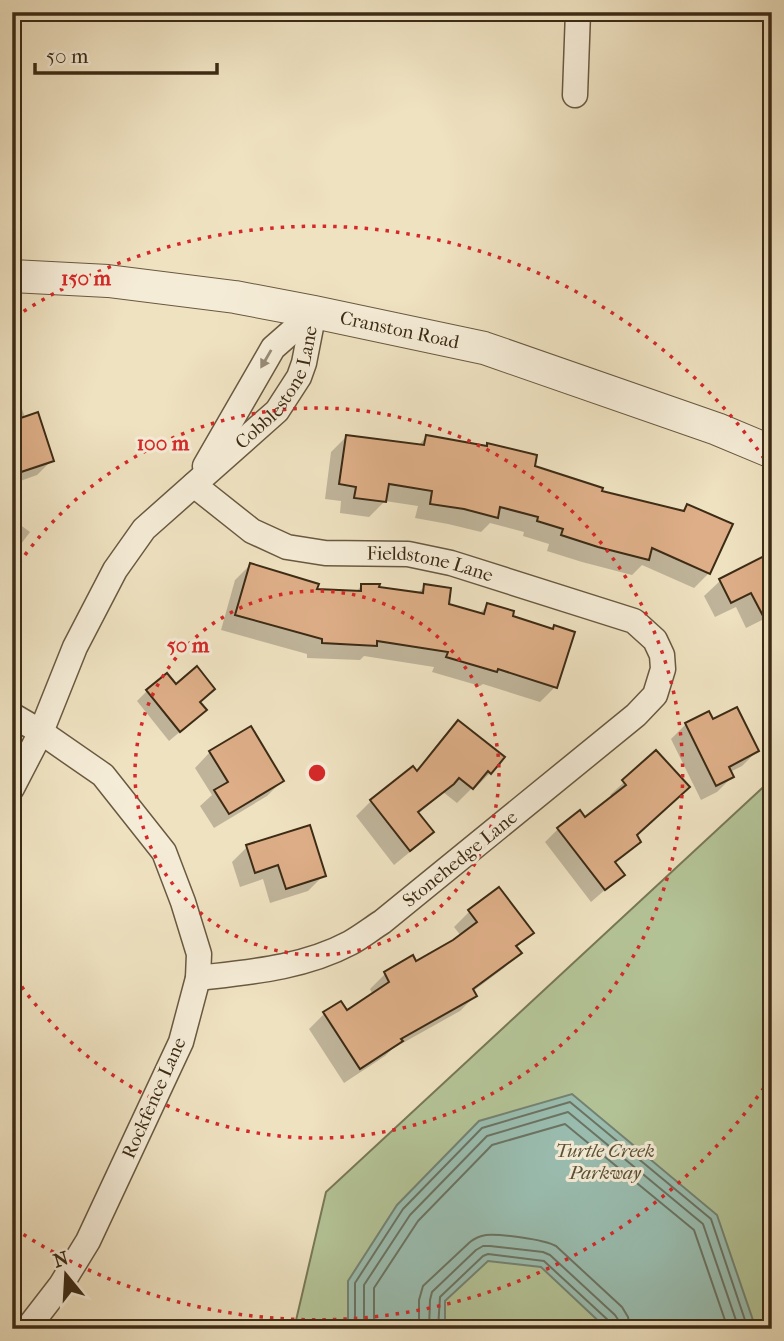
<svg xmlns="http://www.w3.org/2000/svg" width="784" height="1341" viewBox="0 0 784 1341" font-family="'IM FELL French Canon',serif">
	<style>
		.green { fill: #b4c497; stroke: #787856; stroke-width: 2 }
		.water { fill: #9abeb1; stroke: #748373; stroke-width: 2 }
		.shadow { fill: #0003 }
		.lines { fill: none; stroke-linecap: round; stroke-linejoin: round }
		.shore { stroke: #6b7463; stroke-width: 2 }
		.building { fill: #ddae87; stroke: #3c2b15; stroke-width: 2 }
		.minor-casing { stroke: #695940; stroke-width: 27 }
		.tertiary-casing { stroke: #695940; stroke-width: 34 }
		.minor { stroke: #f5ecd7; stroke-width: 24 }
		.tertiary { stroke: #f5ecd7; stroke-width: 32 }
		.oneway { fill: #988c76 }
		.ring { fill: none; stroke: #d62828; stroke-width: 3.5; stroke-dasharray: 3.5 7 }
		.labels { text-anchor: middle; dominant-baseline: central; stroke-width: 6; stroke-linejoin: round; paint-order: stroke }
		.street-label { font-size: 19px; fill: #3c2b15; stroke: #f5ecd7 }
		.park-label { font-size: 19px; font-style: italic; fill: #5a5136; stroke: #f5ecd7 }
		.centre { fill: #d62828; stroke: #f5ecd7; stroke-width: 3.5 }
		.ring-label { font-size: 21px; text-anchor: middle; font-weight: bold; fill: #d62828; stroke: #f5ecd7; stroke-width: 6; stroke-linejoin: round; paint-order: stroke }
	</style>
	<rect width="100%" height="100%" fill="#efe2c1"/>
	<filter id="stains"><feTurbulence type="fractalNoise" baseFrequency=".00286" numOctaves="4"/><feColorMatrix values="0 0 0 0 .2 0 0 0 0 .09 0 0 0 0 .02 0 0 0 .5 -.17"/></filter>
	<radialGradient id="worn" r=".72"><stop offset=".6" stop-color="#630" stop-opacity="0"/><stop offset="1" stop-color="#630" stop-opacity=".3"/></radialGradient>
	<!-- green -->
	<path class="green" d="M772,779V1329H294L326,1192Z"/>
	<!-- water -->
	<path class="water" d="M572,1094L717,1215L756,1329H607L541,1267L488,1261L445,1301V1329H348V1281L397,1205L479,1121Z"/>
	<!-- shadow -->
	<g class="shadow">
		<path d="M21,406L25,418L52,460L37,475L12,484V409Z"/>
		<path d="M346,437L418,446L426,437L486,447L488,445L533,467L600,492L681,512L688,506L709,573L694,588L642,565L632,575L582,562L547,551L549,544L523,536L524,532L490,523L481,532L448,524L415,518L418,506L385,501L369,517L340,513L341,501L325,499L331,452Z"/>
		<path d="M12,519L30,532L12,556Z"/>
		<path d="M772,554V615L746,628L736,607L715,617L704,596L720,581Z"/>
		<path d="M250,565L315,591L355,593L362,585L417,594L425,586L447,605L479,614L488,605L511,617L555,687L540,702L483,684L480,686L432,672L434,667L364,656L360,660L307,658V654L221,630L235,580Z"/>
		<path d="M175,686L198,703L194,720L169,741L137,701L147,691Z"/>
		<path d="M712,721L757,751L742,766L730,772L732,777L717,792L701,800L671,739L686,724Z"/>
		<path d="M458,722L490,773L475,788L473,787L457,803L443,792L418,814L432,832L416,847L394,865L356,816L371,801L416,772L443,737Z"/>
		<path d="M210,752L282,781L267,796L214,828L200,806L212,795L195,768Z"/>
		<path d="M656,753L635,836L639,841L614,864L622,875L591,902L545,842L558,829L585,819L613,797L610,795Z"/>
		<path d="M247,847L324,875L308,891L270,903L263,879L240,887L232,862Z"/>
		<path d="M470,911L531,933L516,948L519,953L504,968L472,992L475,996L460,1011L392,1049L385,1056L344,1083L309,1029L324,1014L346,1012L373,995L370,989L385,974L413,958L416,963L461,936L454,927Z"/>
	</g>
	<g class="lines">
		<!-- shore -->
		<g class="shore">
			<path d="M355,1329V1283L403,1209L482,1128L570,1102L711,1219L748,1329"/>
			<path d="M364,1329V1285L410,1215L487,1136L568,1112L703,1224L739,1329"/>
			<path d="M374,1329V1288L418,1221L492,1145L565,1124L694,1230L728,1329"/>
			<path d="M419,1329V1300L423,1286L470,1242C475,1238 480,1236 486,1235C501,1234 543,1239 556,1246L622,1307L628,1317L630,1329"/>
			<path d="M429,1329L430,1300L432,1292L476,1250L483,1246H490L543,1252L550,1255L615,1315L619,1321L620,1329"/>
			<path d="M438,1329L440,1297L483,1256L488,1254L544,1261L609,1321L611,1329"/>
		</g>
	</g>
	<!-- building -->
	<g class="building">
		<path d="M38,412L54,461L12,475V421Z"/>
		<path d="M346,435L424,445L426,435L487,446V443L537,455L535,466L603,488L602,491L684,511L687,504L733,524L710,574L652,548L649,560L598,547L561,535L563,529L537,521L538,517L500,507L498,518L464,509L430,504L432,491L389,484L386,502L354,498L356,487L339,484Z"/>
		<path d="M772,552V633L751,593L731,603L719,579Z"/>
		<path d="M250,563L319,584L317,589L361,591V584H380L379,587L423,593L424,584L451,588L449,604L484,614L487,603L514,611L513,616L553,629L554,625L575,632L557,688L498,669L497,672L446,657L448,652L377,641V646L322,643V639L235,615Z"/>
		<path d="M197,666L215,689L200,702L207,710L180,732L146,690L167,673L176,684Z"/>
		<path d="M737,707L759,751L729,767L734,777L716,786L685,723L709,711L713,719Z"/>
		<path d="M458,720L505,757L491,774L488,771L473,789L459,778L454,784L418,812L434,832L410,851L370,800L413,766L417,771Z"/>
		<path d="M251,726L284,781L229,814L214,790L228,782L209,751Z"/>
		<path d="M656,750L690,787L637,835L641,842L615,862L625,875L605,890L557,828L580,810L585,817L626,785L622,780Z"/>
		<path d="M310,825L326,876L286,889L278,865L255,873L246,845Z"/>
		<path d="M499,887L534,933L516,946L522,953L473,989L477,996L401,1039L403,1041L360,1069L323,1012L341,1001L347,1010L389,982L384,972L413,955L416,961L453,940L477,922L468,910Z"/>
	</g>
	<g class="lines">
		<!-- minor casing -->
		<g class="minor-casing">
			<g id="minor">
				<path d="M575,95L578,12"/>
				<path d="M205,466L273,348L314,312"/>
				<path id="s1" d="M194,485L252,531L287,547L325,553L408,554L451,563L634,621L655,640L662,655L663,669L655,695L636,715L382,922C371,929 361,937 350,943C303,968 249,972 198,978"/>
				<path d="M12,715L41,732L103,775L164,852L183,902L199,954L198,978L181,1042L88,1241L61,1285L27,1329"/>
				<path id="s2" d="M12,788L41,732L75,647L115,570L144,529L277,411L299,377L304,363L314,312"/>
			</g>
		</g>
		<!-- tertiary casing -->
		<g class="tertiary-casing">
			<g id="tertiary">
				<path id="s3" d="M12,276L108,281L235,297L314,312L484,348L717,429L772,452"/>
			</g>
		</g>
		<!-- minor -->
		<use href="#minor" class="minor"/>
		<!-- tertiary -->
		<use href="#tertiary" class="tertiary"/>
	</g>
	<!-- one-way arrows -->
	<defs><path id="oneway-solid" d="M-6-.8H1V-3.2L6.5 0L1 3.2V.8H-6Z" transform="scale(1.75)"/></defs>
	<use class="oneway" href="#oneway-solid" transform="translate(266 359) rotate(120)"/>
	<!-- distance rings -->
	<g class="ring">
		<circle cx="317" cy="773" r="182"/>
		<path d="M13 572A365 365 0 1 1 13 974"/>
		<path d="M770 1079A547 547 0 0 1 15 1229M15 317A547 547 0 0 1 770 467"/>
	</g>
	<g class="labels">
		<!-- street labels -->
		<g class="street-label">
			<text stroke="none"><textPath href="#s3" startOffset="392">Cranston Road</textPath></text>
			<text stroke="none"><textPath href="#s2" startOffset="490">Cobblestone Lane</textPath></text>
			<text stroke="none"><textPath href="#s1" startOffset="257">Fieldstone Lane</textPath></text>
			<text transform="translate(460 859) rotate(-39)">Stonehedge Lane</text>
			<text transform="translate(154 1098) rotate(-66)">Rockfence Lane</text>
		</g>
		<!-- park labels -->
		<g class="park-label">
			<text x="605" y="1151">Turtle Creek<tspan x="605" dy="22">Parkway</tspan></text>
		</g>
	</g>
	<circle cx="317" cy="773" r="10" class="centre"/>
	<g class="ring-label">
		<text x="86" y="285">150 m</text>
		<text x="163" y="450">100 m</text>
		<text x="188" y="652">50 m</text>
	</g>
	<!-- margin -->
	<rect width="784" height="1341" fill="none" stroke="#efe2c1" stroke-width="42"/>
	<rect x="14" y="14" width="756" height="1313" fill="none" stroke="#3c2b15" stroke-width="3.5"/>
	<rect x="21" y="21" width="742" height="1299" fill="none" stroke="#3c2b15" stroke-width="2"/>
	<!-- north arrow -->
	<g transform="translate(66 1275) rotate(342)" stroke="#f5ecd7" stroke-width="5" paint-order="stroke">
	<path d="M0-5L12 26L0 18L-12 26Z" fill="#3c2b15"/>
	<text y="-10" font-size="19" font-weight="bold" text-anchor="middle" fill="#3c2b15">N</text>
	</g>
	<!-- scale -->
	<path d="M35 63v10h182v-10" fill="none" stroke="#3c2b15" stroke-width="3.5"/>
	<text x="46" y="63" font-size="21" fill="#3c2b15" stroke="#f5ecd7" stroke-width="5" paint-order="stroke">50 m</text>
	<rect width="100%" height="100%" filter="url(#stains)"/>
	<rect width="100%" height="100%" fill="url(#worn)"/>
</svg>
